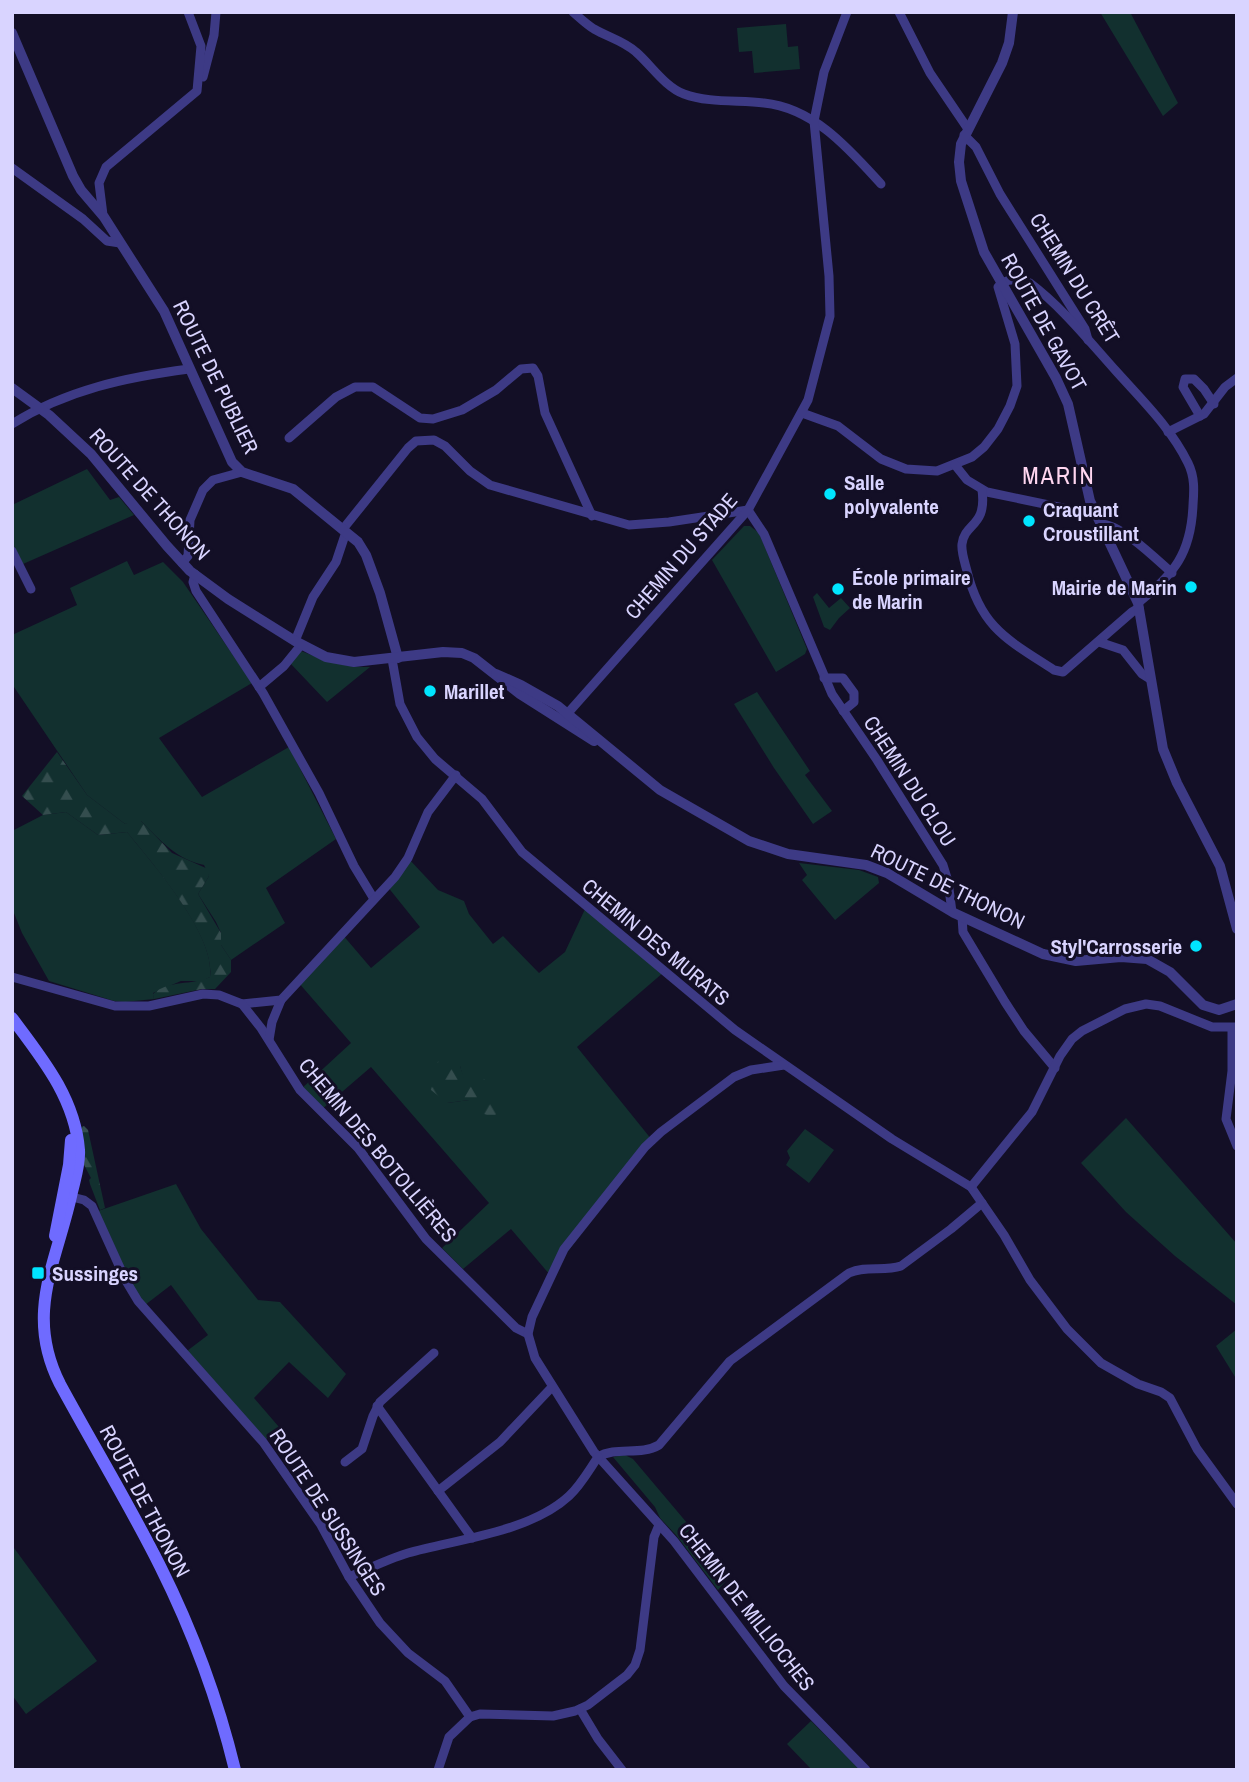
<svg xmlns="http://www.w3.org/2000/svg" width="1249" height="1782" viewBox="0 0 1249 1782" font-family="'Archivo Narrow',sans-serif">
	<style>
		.green { fill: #12302f; fill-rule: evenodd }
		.forest { fill: url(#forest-firs) }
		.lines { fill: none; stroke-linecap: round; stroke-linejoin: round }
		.minor { stroke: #3d3a85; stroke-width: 9 }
		.tertiary { stroke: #3d3a85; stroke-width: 10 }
		.secondary { stroke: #6f6bff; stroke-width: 12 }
		.poi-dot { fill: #00e5ff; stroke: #130f26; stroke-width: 2.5 }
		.labels { text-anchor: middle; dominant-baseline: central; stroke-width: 6; stroke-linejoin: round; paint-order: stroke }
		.street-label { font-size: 21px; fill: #d9d4ff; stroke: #130f26 }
		.poi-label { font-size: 21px; font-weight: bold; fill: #d9d4ff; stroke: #130f26; text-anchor: start }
		.quarter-label { font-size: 24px; letter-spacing: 2px; fill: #ffd6f0; stroke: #130f26 }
	</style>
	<defs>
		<pattern id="forest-firs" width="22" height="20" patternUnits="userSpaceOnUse" patternTransform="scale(1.75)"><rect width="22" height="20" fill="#12302f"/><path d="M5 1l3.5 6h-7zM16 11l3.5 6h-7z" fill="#344d4e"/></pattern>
	</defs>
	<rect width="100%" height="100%" fill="#130f26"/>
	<!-- green -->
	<g class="green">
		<path d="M1100,12H1130L1178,103L1163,116Z"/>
		<path d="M786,24L788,47L798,46L800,69L754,73L752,51L739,52L737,28Z"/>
		<path d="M87,469L110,500L119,497L134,515L23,564L12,543V505Z"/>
		<path d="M744,526H750L759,533L807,649L805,654L776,672L712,560Z"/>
		<path d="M127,561L134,575L163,562L183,582L252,683L159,738L202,797L289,747L336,839L266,888L285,923L231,960L221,945V933L216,922L198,894L209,876L204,865C176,859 161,841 141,821L125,824L87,795L12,684V635L77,605L70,588Z"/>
		<path d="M817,593L829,608L841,598L850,608L839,618L830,630L824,627L813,597Z"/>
		<path d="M301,651C325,660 344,668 370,667L327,702L290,663Z"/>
		<path d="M757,692L810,771L805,775L832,811L813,824L774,768L734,704Z"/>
		<path d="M66,812L98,835L127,832C153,864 216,935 210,977L202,981H181L153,993L154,999L125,1002L114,1001L49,981L22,933L12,908V831L43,815Z"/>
		<path d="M408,858L438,890L464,901L469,914L493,944L503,936L539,973L565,952L586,907L664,972L577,1047L652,1140L550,1275L511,1229L463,1269L442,1248L489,1203L371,1067L321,1110L300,1090L351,1043L298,982L342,934L371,968L420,927L387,886ZM460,1066L469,1100L447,1103Z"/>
		<path d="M799,863L859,870L878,877L879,883L835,920L802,880L807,875Z"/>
		<path d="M1126,1118L1237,1244V1305L1175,1256L1126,1212L1081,1163Z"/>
		<path d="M805,1129L834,1150L809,1183L786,1165L790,1158L787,1151Z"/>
		<path d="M176,1184L201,1229L258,1300L280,1302L346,1374L328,1398L289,1362L254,1398L279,1427L263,1442L183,1354L208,1335L171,1285L145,1305L134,1289L98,1211Z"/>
		<path d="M1237,1329V1380L1216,1346Z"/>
		<path d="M625,1455L633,1459L731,1575L718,1590L676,1535L660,1518L655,1507L613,1457Z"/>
		<path d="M14,1548L97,1661L26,1714L12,1695Z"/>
		<path d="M811,1721L860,1770H812L787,1744Z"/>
	</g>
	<!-- forest -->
	<g class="forest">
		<path d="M57,752L87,795L125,824L133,821H141L172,853L208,869L209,876L198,894L221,933V945L231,960V972L215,989H202L154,999L153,994C170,979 191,986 210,977C216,936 153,864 127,832L98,835L66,812L43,815L22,796Z"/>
		<path d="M443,1057L460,1066L464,1078L482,1077L499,1095L500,1111L493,1117L484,1114L469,1100L447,1103L431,1090C428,1075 431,1067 443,1057Z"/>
		<path d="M84,1126L88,1130L105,1208L100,1210L90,1184L89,1180L91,1178L83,1163L80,1127Z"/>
	</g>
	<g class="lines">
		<!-- minor -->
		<g class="minor">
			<path d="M573,12C580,18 586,24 594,29C608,37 624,41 636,52C651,65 665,87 684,94C708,103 739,100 764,103C814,108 849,149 881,184"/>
			<path d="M899,12L930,73L968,129"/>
			<path d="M203,77L214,35L216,12"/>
			<path d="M964,135L976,147L1000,194L1085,329L1088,340"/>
			<path d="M12,168L83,219L107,241L120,243"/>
			<path d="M103,215L99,183L106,167L197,91L201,46L188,12"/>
			<path d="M802,413L838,426L881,459L906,469L937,471L972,457L984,447L998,429L1010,406L1017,386L1015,344L998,287C1005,278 1020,278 1030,283C1062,307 1089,341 1116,371C1142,400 1171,428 1188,463C1195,477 1194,491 1193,505C1191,554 1174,574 1138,603"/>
			<path d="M1200,416L1183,387L1185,379H1194L1204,389L1214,404"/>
			<path d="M12,424C66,390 127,377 189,369"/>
			<path d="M1168,432L1204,414L1225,387L1237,378"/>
			<path d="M289,438L336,397L355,387H373L420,418L433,419L462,410L496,390L521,369L533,368L538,376L545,413L592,516"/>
			<path d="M955,465L967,480L987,492L1087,513L1094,512"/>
			<path d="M982,490C987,527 965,522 962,544C961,552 965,563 967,571C981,628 1008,640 1054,670L1063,672L1132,612L1139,608"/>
			<path d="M748,510L764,534L832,694L877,760L943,865L948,881L952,912"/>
			<path d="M1100,524C1120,523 1156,559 1172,573"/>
			<path d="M343,529L408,448L416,441L434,440L445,446L470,471L490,485L629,525L669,522L748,510"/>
			<path d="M12,551L31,589"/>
			<path d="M182,563L188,556L190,520L203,490L213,480L242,472"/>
			<path d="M195,574L193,582L196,591L263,693L319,793L354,866L374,899"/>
			<path d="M295,641L313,597L336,562L346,532"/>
			<path d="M1099,642L1123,650L1142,674L1150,679"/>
			<path d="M392,659L400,704L417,737L435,759L482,799L522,852L735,1030L892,1139L971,1187L1004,1235L1030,1280L1067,1329L1101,1363L1138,1384L1161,1392L1170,1398L1197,1449L1237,1504"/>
			<path d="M824,678H843L854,693V702L843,711"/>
			<path d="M259,687L284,666L301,645"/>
			<path d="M568,713L748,510L808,400L830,316L829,276L814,121L824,72L847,12"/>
			<path d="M962,917L963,932L1005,1002L1024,1031L1055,1068"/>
			<path d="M12,977L115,1006H149L203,994L219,995L242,1004L281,1000L395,877L408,858L428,812L456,775"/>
			<path d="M242,1004L261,1028L300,1090L358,1148L426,1239L516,1328L528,1334"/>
			<path d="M1232,1028V1071L1226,1119L1237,1146"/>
			<path d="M269,1040L272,1022L281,1000"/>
			<path d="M784,1065L751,1070L734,1077L661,1132L645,1147L564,1249L532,1317L528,1334L535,1358L594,1452L674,1541L784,1686L866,1770"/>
			<path d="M971,1187L1032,1112L1060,1056L1072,1039L1082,1031L1125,1009L1146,1004L1160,1006L1212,1027H1237"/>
			<path d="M68,1196L84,1200L92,1206L126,1281L138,1301L263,1442L321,1525L349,1577L380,1623L408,1653L445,1681L470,1717"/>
			<path d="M377,1406L472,1538"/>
			<path d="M598,1457C616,1446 640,1456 659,1445L730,1361L849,1273C866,1265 884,1272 901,1266L951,1229L982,1203"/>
			<path d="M345,1462L362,1449L373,1416L380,1402L434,1353"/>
			<path d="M438,1491L500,1442L552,1387"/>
			<path d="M349,1577C368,1569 388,1559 408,1553C458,1539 530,1532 569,1496C581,1485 589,1470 598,1457"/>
			<path d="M580,1709L598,1739L622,1770"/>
			<path d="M438,1770L449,1737L470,1717L480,1714L553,1716L575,1711L588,1705L627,1675L635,1665L640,1650L654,1537L659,1525"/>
		</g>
		<!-- tertiary -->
		<g class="tertiary">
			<path d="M1013,12L1009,43L1002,63L961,144L959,162L961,181L984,252L1056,378L1068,404L1090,501L1138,603L1163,749L1177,783L1220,866L1237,929"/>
			<path d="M12,33L73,176L81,190L104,217L164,311L232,462L242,472L293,489L358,542L366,555L380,593L398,658"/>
			<path d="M12,388L49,415L91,454L167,546L190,571L228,599L295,641L326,657L354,662L443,652L462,653L474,658L520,694L594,741"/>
			<path d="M496,674L521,685L558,706L660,790L749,841L788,854L866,865L887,873L954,913L1043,954L1076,961L1121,957L1147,959L1170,972L1203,1005L1219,1010L1237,1004"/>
		</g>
		<!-- secondary -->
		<g class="secondary">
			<path d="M12,1018C42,1058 75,1098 79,1150C80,1164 75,1179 72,1192C57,1262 24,1313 60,1384C93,1445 129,1504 160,1566C192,1630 218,1700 235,1770"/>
			<path d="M55,1236L69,1165L71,1140"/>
		</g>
	</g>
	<!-- markers -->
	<g class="poi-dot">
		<circle cx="830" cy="494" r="7"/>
		<circle cx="1029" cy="521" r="7"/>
		<circle cx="1191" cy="587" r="7"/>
		<circle cx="838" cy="589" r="7"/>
		<circle cx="430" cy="691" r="7"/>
		<circle cx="1196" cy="946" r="7"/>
		<rect x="31" y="1266" width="14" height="14" rx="3.5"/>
	</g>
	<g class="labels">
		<!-- street labels -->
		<g class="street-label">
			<text transform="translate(1075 278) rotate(58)">CHEMIN DU CRÊT</text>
			<text transform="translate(1044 322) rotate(61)">ROUTE DE GAVOT</text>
			<text transform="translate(216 377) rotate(64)">ROUTE DE PUBLIER</text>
			<text transform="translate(150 494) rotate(48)">ROUTE DE THONON</text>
			<text transform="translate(681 556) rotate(-49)">CHEMIN DU STADE</text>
			<text transform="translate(910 781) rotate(57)">CHEMIN DU CLOU</text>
			<text transform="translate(948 886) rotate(26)">ROUTE DE THONON</text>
			<text transform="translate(656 942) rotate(40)">CHEMIN DES MURATS</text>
			<text transform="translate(378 1150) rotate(50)">CHEMIN DES BOTOLLIÈRES</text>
			<text transform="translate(145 1501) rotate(62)">ROUTE DE THONON</text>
			<text transform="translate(328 1512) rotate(57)">ROUTE DE SUSSINGES</text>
			<text transform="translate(747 1607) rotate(52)">CHEMIN DE MILLIOCHES</text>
		</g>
		<!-- poi labels -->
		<g class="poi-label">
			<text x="844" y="482">Salle<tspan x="844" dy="24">polyvalente</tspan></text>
			<text x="1043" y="509">Craquant<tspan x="1043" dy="24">Croustillant</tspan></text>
			<text x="852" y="577">École primaire<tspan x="852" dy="24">de Marin</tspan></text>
			<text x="1177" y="587" text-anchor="end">Mairie de Marin</text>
			<text x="444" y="691">Marillet</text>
			<text x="1182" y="946" text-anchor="end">Styl'Carrosserie</text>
			<text x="52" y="1273">Sussinges</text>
		</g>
		<!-- quarter labels -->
		<g class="quarter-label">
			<text x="1059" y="475">MARIN</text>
		</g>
	</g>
	<!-- border -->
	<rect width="1249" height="1782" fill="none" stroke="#d9d4ff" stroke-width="28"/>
</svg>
